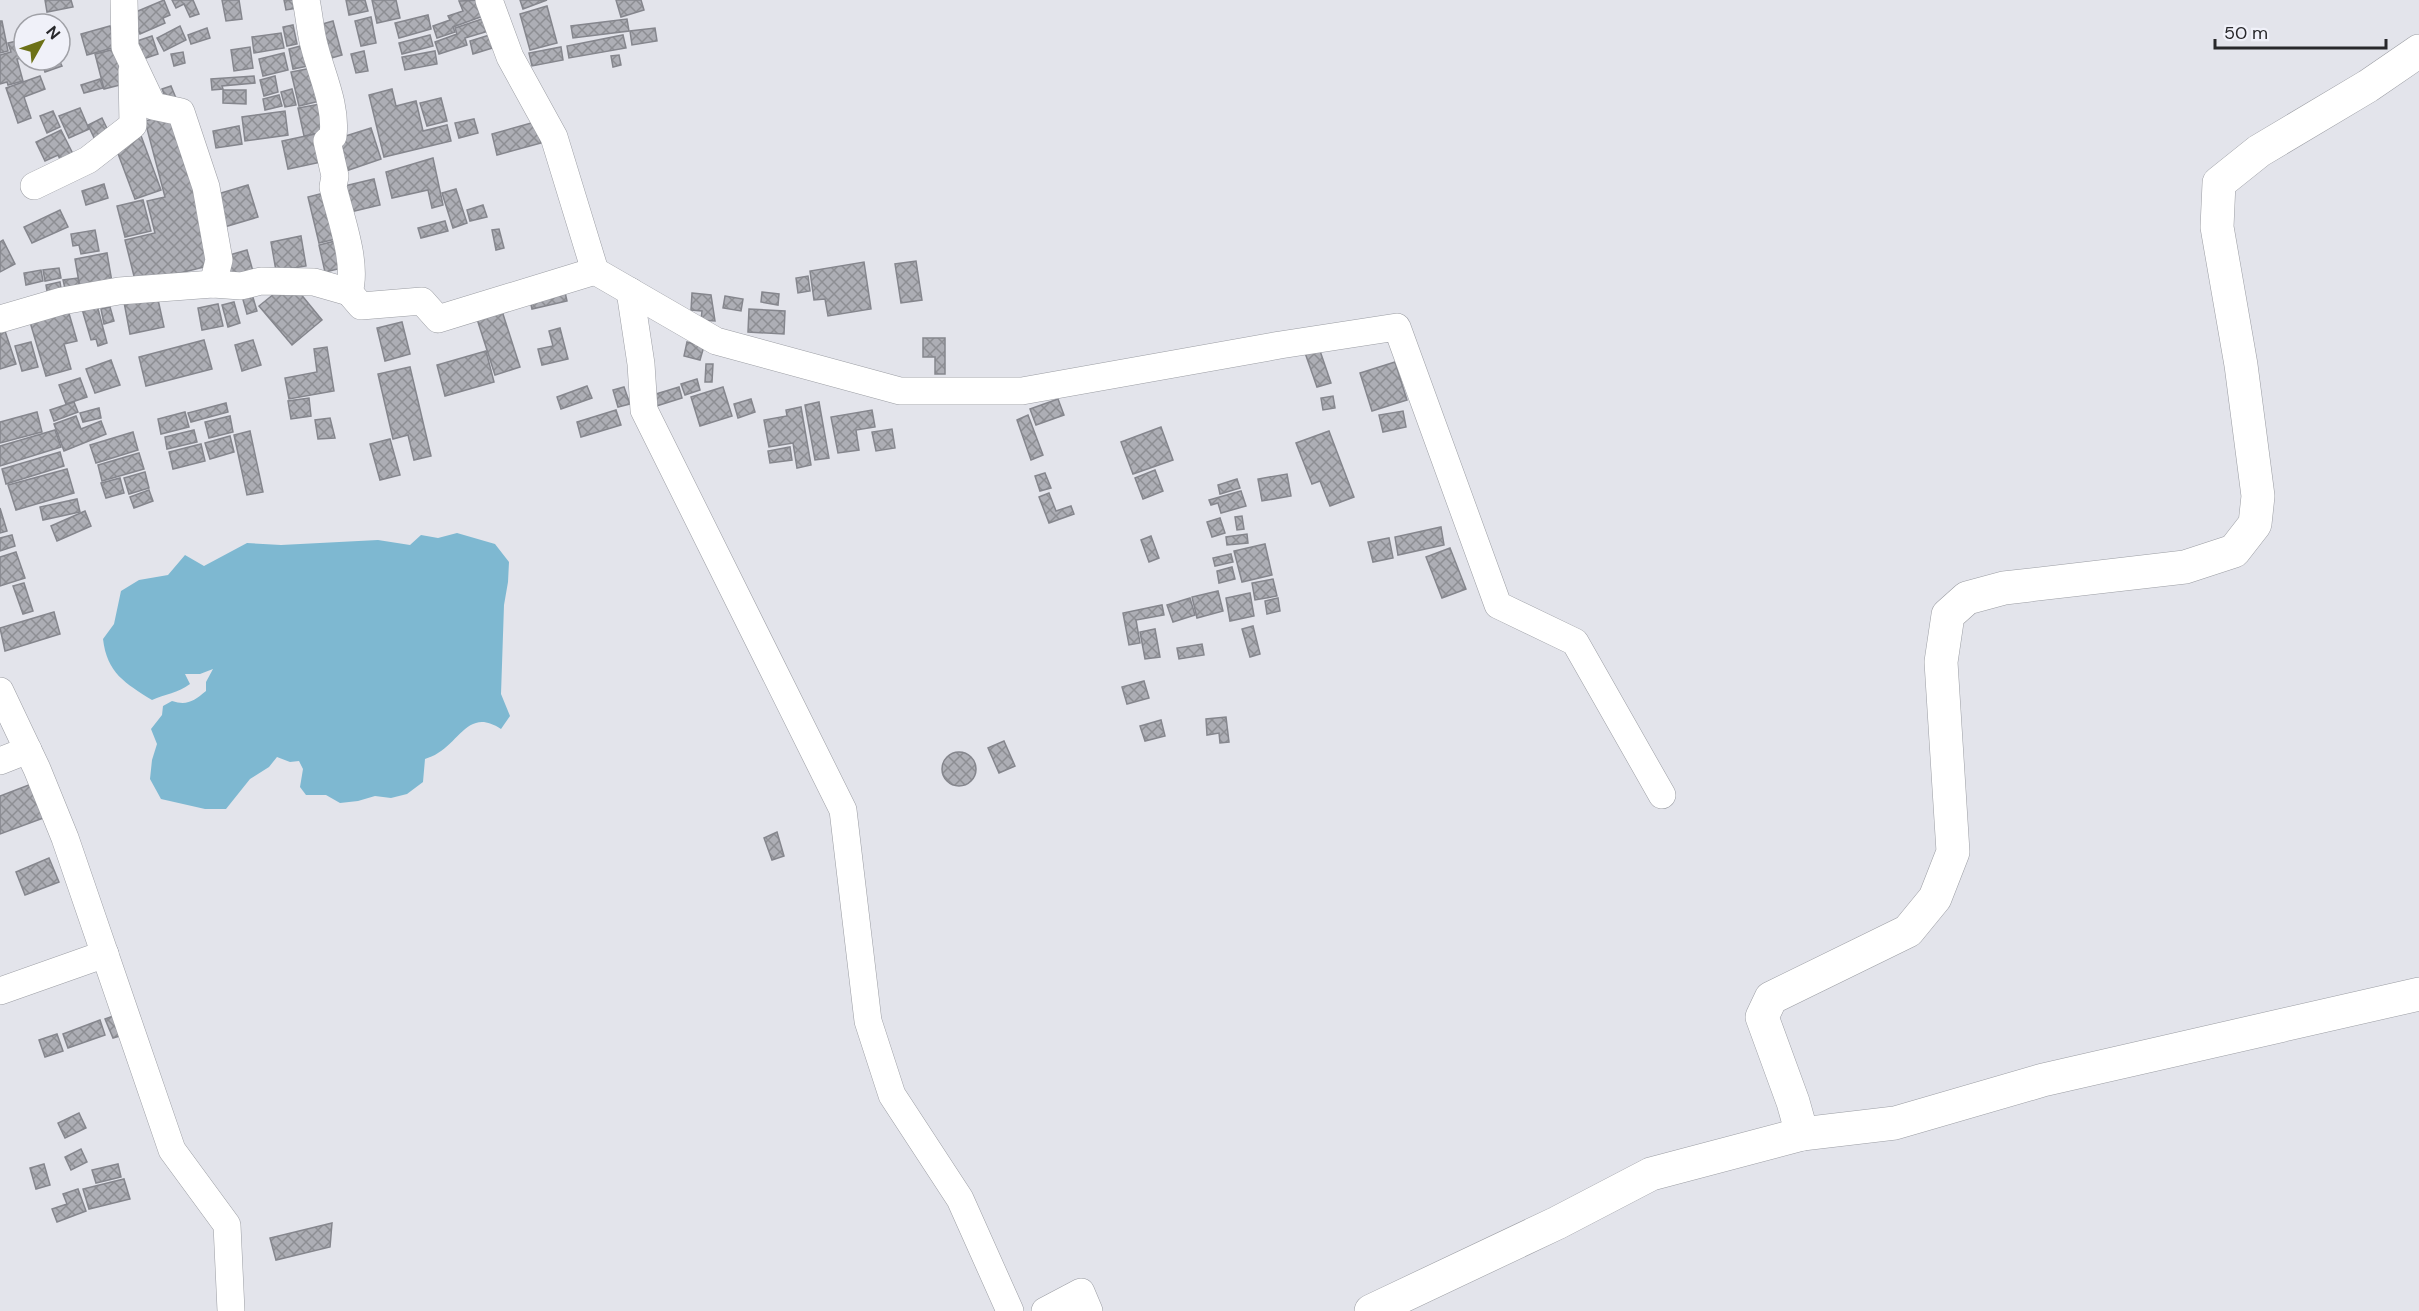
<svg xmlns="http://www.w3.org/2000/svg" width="2419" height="1311" viewBox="0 0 2419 1311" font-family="'DM Sans',sans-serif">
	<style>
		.water { fill: #7eb8d1 }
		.building { fill: url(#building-cross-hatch); stroke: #85868d; stroke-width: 1.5 }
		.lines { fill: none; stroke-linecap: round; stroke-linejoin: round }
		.street-casing { stroke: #9b9da3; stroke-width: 28 }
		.secondary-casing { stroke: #9b9da3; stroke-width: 34 }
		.street { stroke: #fff; stroke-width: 27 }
		.secondary { stroke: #fff; stroke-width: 33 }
	</style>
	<defs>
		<pattern id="building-cross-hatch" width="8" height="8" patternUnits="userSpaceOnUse" patternTransform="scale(1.5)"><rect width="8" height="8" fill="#adaeb5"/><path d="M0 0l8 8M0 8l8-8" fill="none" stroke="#8d8e93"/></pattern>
	</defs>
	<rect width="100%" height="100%" fill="#e3e4eb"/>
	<!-- water -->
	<path class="water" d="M457,533L495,544L509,562L508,582L504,605L501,694L510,716L501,729C470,708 461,739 438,753C434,756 429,757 425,759L423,782L407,794L391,798L375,796L358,801L340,803L326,795H306L300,787L303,769L299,761L290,762L277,757L269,767L250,779L226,809H205L161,799L150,779L152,760L157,744L151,729L162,715L163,706L172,701C187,706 194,701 206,691V682L213,669L200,674H185L190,684C178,693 165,694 152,700C125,683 107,673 103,639L114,624L121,591L139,580L168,575L185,555L204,566L247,543L281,545L378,540L410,545L421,535L438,538Z"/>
	<!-- building -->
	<g class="building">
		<path d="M45,0H71L73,7L47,12Z"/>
		<path d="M164,0L170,15L163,18L165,23L140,34L131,14Z"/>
		<path d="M172,0H193L199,14L190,17L184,4L176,8Z"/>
		<path d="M222,0H239L242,19L226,21Z"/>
		<path d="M284,0H302L304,7L286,10Z"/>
		<path d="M346,0H365L368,11L349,15Z"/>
		<path d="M372,0H396L400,18L377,23Z"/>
		<path d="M481,0L486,15L453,27L455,32L437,38L433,26L450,20L448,16L463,11L459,1Z"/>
		<path d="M520,0H547L523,9Z"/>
		<path d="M616,0H641L644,10L621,17Z"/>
		<path d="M547,6L557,43L530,50L520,14Z"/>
		<path d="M428,15L431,29L399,38L395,23Z"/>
		<path d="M371,17L376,43L361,46L355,21Z"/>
		<path d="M488,17L492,30L465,38L467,45L439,54L435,42L457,34L455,28Z"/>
		<path d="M627,19L629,31L573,38L571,26Z"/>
		<path d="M0,21H2L8,51L0,53Z"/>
		<path d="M333,21L342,55L321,61L312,27Z"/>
		<path d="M293,25L297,44L287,46L283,27Z"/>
		<path d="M110,26L116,47L87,55L81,34Z"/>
		<path d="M180,26L186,40L164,51L157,38Z"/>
		<path d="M207,28L210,38L191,44L188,35Z"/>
		<path d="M655,28L657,41L632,45L630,31Z"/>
		<path d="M281,33L284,48L254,53L252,37Z"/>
		<path d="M496,33L499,46L473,54L470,41Z"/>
		<path d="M430,35L433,46L402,54L399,43Z"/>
		<path d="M623,35L626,48L569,58L567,46Z"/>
		<path d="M152,36L158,54L143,59L137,41Z"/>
		<path d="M17,41L22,58L17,59L23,81L8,85L7,82L0,84V55L11,52L8,43Z"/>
		<path d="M308,44L313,65L293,69L289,49Z"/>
		<path d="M250,47L253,68L234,71L231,50Z"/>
		<path d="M561,47L563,60L532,66L529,53Z"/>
		<path d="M115,49L124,84L104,89L95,54Z"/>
		<path d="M364,51L368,71L356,73L351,54Z"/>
		<path d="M435,51L437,64L405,70L402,57Z"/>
		<path d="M183,52L185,63L174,66L171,54Z"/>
		<path d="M284,53L288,70L263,76L259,59Z"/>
		<path d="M619,55L621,65L613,67L611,56Z"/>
		<path d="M41,60H59L62,66L45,72Z"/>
		<path d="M317,67L324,100L299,106L291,72Z"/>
		<path d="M40,76L45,89L24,97L31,118L18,123L6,88Z"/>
		<path d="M254,76L255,83L222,86L223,89L212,90L211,79Z"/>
		<path d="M275,76L278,92L264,96L260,80Z"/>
		<path d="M100,79L103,88L84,93L81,85Z"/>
		<path d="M171,86L178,103L169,106L162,89Z"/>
		<path d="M292,89L296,105L285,107L281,92Z"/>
		<path d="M392,89L396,106L416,101L423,131L447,125L451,141L384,157L369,95Z"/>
		<path d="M223,90H246V104L223,103Z"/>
		<path d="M279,95L282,106L265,110L263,99Z"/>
		<path d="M441,98L447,121L427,126L420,103Z"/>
		<path d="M325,103L331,131L304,136L298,108Z"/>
		<path d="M80,108L89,129L69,138L59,116Z"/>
		<path d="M53,111L60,127L47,133L40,116Z"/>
		<path d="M285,111L288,135L245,141L242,117Z"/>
		<path d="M176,113L216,264L136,284L125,240L155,233L147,201L165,197L145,121Z"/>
		<path d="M102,118L112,139L98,146L88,125Z"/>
		<path d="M474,119L478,133L459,138L455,123Z"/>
		<path d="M535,122L541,143L497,155L492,134Z"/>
		<path d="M239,126L242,144L216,148L213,131Z"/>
		<path d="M371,128L381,159L343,172L333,140Z"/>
		<path d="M61,130L76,160L63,166L58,155L45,161L36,142Z"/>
		<path d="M140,133L161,190L135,199L114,143Z"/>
		<path d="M320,133L326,161L288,169L282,141Z"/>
		<path d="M433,158L443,205L432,208L428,190L392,198L386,172Z"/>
		<path d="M374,179L380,205L346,213L340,187Z"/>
		<path d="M104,184L108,198L86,205L82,191Z"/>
		<path d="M248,185L258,217L221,228L211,196Z"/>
		<path d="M456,189L467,223L453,228L442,193Z"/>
		<path d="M328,192L340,238L319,243L308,197Z"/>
		<path d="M143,200L151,231L125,237L117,206Z"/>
		<path d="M483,205L487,217L470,221L467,210Z"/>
		<path d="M60,210L68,227L32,243L24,227Z"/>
		<path d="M445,221L448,231L421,238L418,228Z"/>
		<path d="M499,229L504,248L496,250L492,230Z"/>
		<path d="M95,230L99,251L81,254L79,245L73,246L71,234Z"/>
		<path d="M301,236L306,266L276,271L271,242Z"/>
		<path d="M3,240L15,264L0,272V242Z"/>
		<path d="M339,240L346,267L325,272L319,245Z"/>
		<path d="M247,250L254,275L233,281L226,256Z"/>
		<path d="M107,253L112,282L80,288L75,259Z"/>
		<path d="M916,261L922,300L901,303L895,264Z"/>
		<path d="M864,262L871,309L828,316L825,299L814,300L810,271Z"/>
		<path d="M59,268L61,278L45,281L43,270Z"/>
		<path d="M41,270L43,281L26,285L24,273Z"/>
		<path d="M808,276L810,291L798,293L796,278Z"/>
		<path d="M78,278L80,290L66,293L63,280Z"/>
		<path d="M290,281L322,320L292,345L259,306Z"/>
		<path d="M60,282L62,294L48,297L46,285Z"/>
		<path d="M564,288L567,301L532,309L529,296Z"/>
		<path d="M762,292L779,294L778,305L761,302Z"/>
		<path d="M692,293L711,295L715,321L701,320L702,311L691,310Z"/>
		<path d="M252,294L257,311L247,314L242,296Z"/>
		<path d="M157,295L164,327L130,334L124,302Z"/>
		<path d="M725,296L743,299L741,311L723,308Z"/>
		<path d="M234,302L240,323L228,327L222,305Z"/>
		<path d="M218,304L223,326L202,330L198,308Z"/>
		<path d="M97,305L107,343L98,346L96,339L91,340L82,309Z"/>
		<path d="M110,307L114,321L104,324L101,309Z"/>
		<path d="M749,309L785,311L784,334L748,332Z"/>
		<path d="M68,310L77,341L64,344L71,369L46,376L30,322Z"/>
		<path d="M502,311L520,367L495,375L477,319Z"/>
		<path d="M402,322L410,354L385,361L377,328Z"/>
		<path d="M560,328L568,359L542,365L538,349L553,346L549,331Z"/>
		<path d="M5,331L16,364L0,369V333Z"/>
		<path d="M923,338H945V374H935V357H923Z"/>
		<path d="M204,340L212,369L146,386L139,357Z"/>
		<path d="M253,340L261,365L242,371L235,345Z"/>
		<path d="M31,342L38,367L22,371L15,346Z"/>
		<path d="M687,342L704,346L700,360L684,356Z"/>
		<path d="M1318,345L1331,383L1317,387L1304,350Z"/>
		<path d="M327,347L334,391L289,399L285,378L317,372L314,349Z"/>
		<path d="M486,351L494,382L445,396L437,365Z"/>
		<path d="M111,360L120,385L95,393L86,369Z"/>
		<path d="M1395,362L1407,400L1372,411L1360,373Z"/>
		<path d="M706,364H713L712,382H705Z"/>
		<path d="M410,367L431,456L414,460L408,435L393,439L378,374Z"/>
		<path d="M80,378L87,397L66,404L59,385Z"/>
		<path d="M697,379L700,390L685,395L681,384Z"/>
		<path d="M587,386L592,398L561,409L557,397Z"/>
		<path d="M624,387L630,404L618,407L613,390Z"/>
		<path d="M679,387L682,398L650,408L646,397Z"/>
		<path d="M723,387L732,416L700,426L691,397Z"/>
		<path d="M1333,396L1335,408L1323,410L1321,398Z"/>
		<path d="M309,398L311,416L291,419L288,401Z"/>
		<path d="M751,399L755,412L738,418L734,404Z"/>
		<path d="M1058,399L1064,415L1036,425L1030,409Z"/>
		<path d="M74,402L78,412L54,421L50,410Z"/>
		<path d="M819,402L829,458L815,460L805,405Z"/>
		<path d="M226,403L228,412L191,422L188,413Z"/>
		<path d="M801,407L811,465L797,468L793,443L769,447L764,420L787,416L786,410Z"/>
		<path d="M99,408L101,418L83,422L80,413Z"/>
		<path d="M616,410L621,425L581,437L577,422Z"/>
		<path d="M872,410L875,427L856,430L859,450L838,453L831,417Z"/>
		<path d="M1403,411L1406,427L1383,432L1379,415Z"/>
		<path d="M37,412L42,432L0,443V422Z"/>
		<path d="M185,412L189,427L161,434L158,419Z"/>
		<path d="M1028,415L1043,455L1031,460L1017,420Z"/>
		<path d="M76,416L81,429L101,421L106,434L64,451L54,424Z"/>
		<path d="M230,416L233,432L209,438L205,422Z"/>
		<path d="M330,418L335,438L318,439L315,420Z"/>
		<path d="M1161,427L1173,460L1133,474L1121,442Z"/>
		<path d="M892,429L895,448L876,451L872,432Z"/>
		<path d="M55,430L61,447L0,466V446Z"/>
		<path d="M194,430L197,442L167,449L165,437Z"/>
		<path d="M250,431L263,492L247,495L234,435Z"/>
		<path d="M1329,431L1354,497L1330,506L1320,481L1312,484L1296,443Z"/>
		<path d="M133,432L138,450L96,463L90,445Z"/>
		<path d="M230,436L234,452L210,459L205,443Z"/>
		<path d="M390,439L400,475L380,480L370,444Z"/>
		<path d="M201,444L205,461L173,469L169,452Z"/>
		<path d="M790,447L792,460L770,463L768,451Z"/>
		<path d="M60,452L64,466L6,484L2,469Z"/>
		<path d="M139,453L144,469L102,481L98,465Z"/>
		<path d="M67,469L74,493L16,510L8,485Z"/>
		<path d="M1155,470L1163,491L1143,499L1135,478Z"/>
		<path d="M145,472L149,488L129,494L124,478Z"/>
		<path d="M1045,473L1051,488L1040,491L1035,476Z"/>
		<path d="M1287,474L1291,496L1262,501L1258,479Z"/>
		<path d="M120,478L124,493L106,498L101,483Z"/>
		<path d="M1237,479L1240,488L1220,494L1218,485Z"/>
		<path d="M149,490L153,501L134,508L130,497Z"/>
		<path d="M1241,491L1246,506L1221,513L1218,503L1211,505L1209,500Z"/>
		<path d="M1049,493L1056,511L1071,506L1074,514L1049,523L1039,497Z"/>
		<path d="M77,499L80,512L43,520L40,507Z"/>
		<path d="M0,508L7,531L0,533Z"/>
		<path d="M85,511L91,526L57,541L51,526Z"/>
		<path d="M1242,516L1244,529L1237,530L1235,517Z"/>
		<path d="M1220,518L1225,533L1212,537L1207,522Z"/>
		<path d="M1441,527L1444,545L1398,555L1395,537Z"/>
		<path d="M1247,534L1248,543L1227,545L1226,537Z"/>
		<path d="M12,535L15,546L0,551V538Z"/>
		<path d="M1151,536L1159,558L1149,562L1141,540Z"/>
		<path d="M1389,538L1393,558L1373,562L1368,542Z"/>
		<path d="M1265,544L1272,575L1242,582L1234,551Z"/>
		<path d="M1450,548L1466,589L1442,598L1426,557Z"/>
		<path d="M16,552L25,578L0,586V557Z"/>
		<path d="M1231,554L1233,562L1215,566L1213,558Z"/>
		<path d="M1232,567L1235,579L1219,583L1217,571Z"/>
		<path d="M1273,579L1277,596L1255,600L1252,583Z"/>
		<path d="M24,583L33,611L23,614L13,586Z"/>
		<path d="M1218,591L1223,611L1197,618L1192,597Z"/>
		<path d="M1250,593L1254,616L1230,621L1226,598Z"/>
		<path d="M1190,598L1195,615L1173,622L1167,605Z"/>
		<path d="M1278,598L1280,611L1267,614L1265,601Z"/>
		<path d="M1162,605L1164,615L1136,620L1140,643L1129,645L1123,613Z"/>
		<path d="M54,612L60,634L5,651L0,628Z"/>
		<path d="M1253,626L1260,654L1250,657L1242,629Z"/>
		<path d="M1155,629L1160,657L1145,659L1140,632Z"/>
		<path d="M1202,644L1204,655L1179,659L1177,648Z"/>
		<path d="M1144,681L1149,698L1127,704L1122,687Z"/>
		<path d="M1226,717L1229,742L1220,743L1219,733L1207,735L1206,719Z"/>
		<path d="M1161,720L1165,736L1145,741L1140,726Z"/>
		<path d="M1004,741L1015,766L999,773L988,748Z"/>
		<circle cx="959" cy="769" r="17"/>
		<path d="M34,783L46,817L0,834V796Z"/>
		<path d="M777,832L784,856L772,860L764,838Z"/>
		<path d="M49,858L59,882L25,895L16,872Z"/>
		<path d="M116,1015L123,1035L113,1038L105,1019Z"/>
		<path d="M100,1020L105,1035L68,1048L63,1034Z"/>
		<path d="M57,1034L63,1051L45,1057L39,1040Z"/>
		<path d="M79,1113L86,1128L65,1138L58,1123Z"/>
		<path d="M81,1149L87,1162L71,1170L65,1157Z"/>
		<path d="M44,1164L50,1185L36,1189L30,1168Z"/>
		<path d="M118,1164L121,1177L96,1183L92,1170Z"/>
		<path d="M124,1179L130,1199L89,1209L83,1189Z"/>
		<path d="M78,1189L86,1211L57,1222L52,1209L67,1204L63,1194Z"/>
		<path d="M332,1223L330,1247L276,1260L270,1238Z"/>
	</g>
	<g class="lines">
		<!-- street casing -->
		<g class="street-casing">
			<g id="street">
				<path d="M124,0L125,47L153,106L181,112L206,187L219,260L213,284"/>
				<path d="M489,0L510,57L554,137L595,271L716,341L900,391H1022L1280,345L1397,327L1498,605L1575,642L1662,795"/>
				<path d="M34,186L88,160L133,125L132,71"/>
				<path d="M630,291L641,364L644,410L843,810L868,1021L892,1095L960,1199L1010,1311"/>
				<path d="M349,292L361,306L422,301L438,319L595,271"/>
				<path d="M0,319L62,301L119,291L213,284L241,286L261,281L314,282L349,292C358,264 340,216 333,187L335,176L327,141L333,136C337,104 320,72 313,41C310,28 309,14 306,0"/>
				<path d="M0,691L37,769L65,838L172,1150L227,1225L231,1311"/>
				<path d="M0,761L28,750"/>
				<path d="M0,991L105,954"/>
				<path d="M1045,1311L1081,1292L1089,1311"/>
			</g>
		</g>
		<!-- secondary casing -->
		<g class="secondary-casing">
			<g id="secondary">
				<path d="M1802,1134L1793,1102L1762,1017L1771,998L1908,931L1935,898L1953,852L1941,662L1948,615L1967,598L2004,588L2185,567L2234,551L2255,524L2258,496L2241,365L2217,227L2219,183L2259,151L2368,86L2419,51"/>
				<path d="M1371,1311L1557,1223L1651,1174L1802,1134L1895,1123L2043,1080L2419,994"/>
			</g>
		</g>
		<!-- street -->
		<use href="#street" class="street"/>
		<!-- secondary -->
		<use href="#secondary" class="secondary"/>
	</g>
	<!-- north arrow -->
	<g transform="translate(42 42) rotate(50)"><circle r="28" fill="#f0f1f9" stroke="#a0a1a7" stroke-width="1.5"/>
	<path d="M0-4.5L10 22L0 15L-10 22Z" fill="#6c7117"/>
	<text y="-9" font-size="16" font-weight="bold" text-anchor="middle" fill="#28282b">N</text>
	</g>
	<!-- scale -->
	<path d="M2215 39v9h171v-9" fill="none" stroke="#28282b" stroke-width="3"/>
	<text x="2224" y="39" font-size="18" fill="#28282b" stroke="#f0f1f9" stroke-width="4.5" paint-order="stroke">50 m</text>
</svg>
